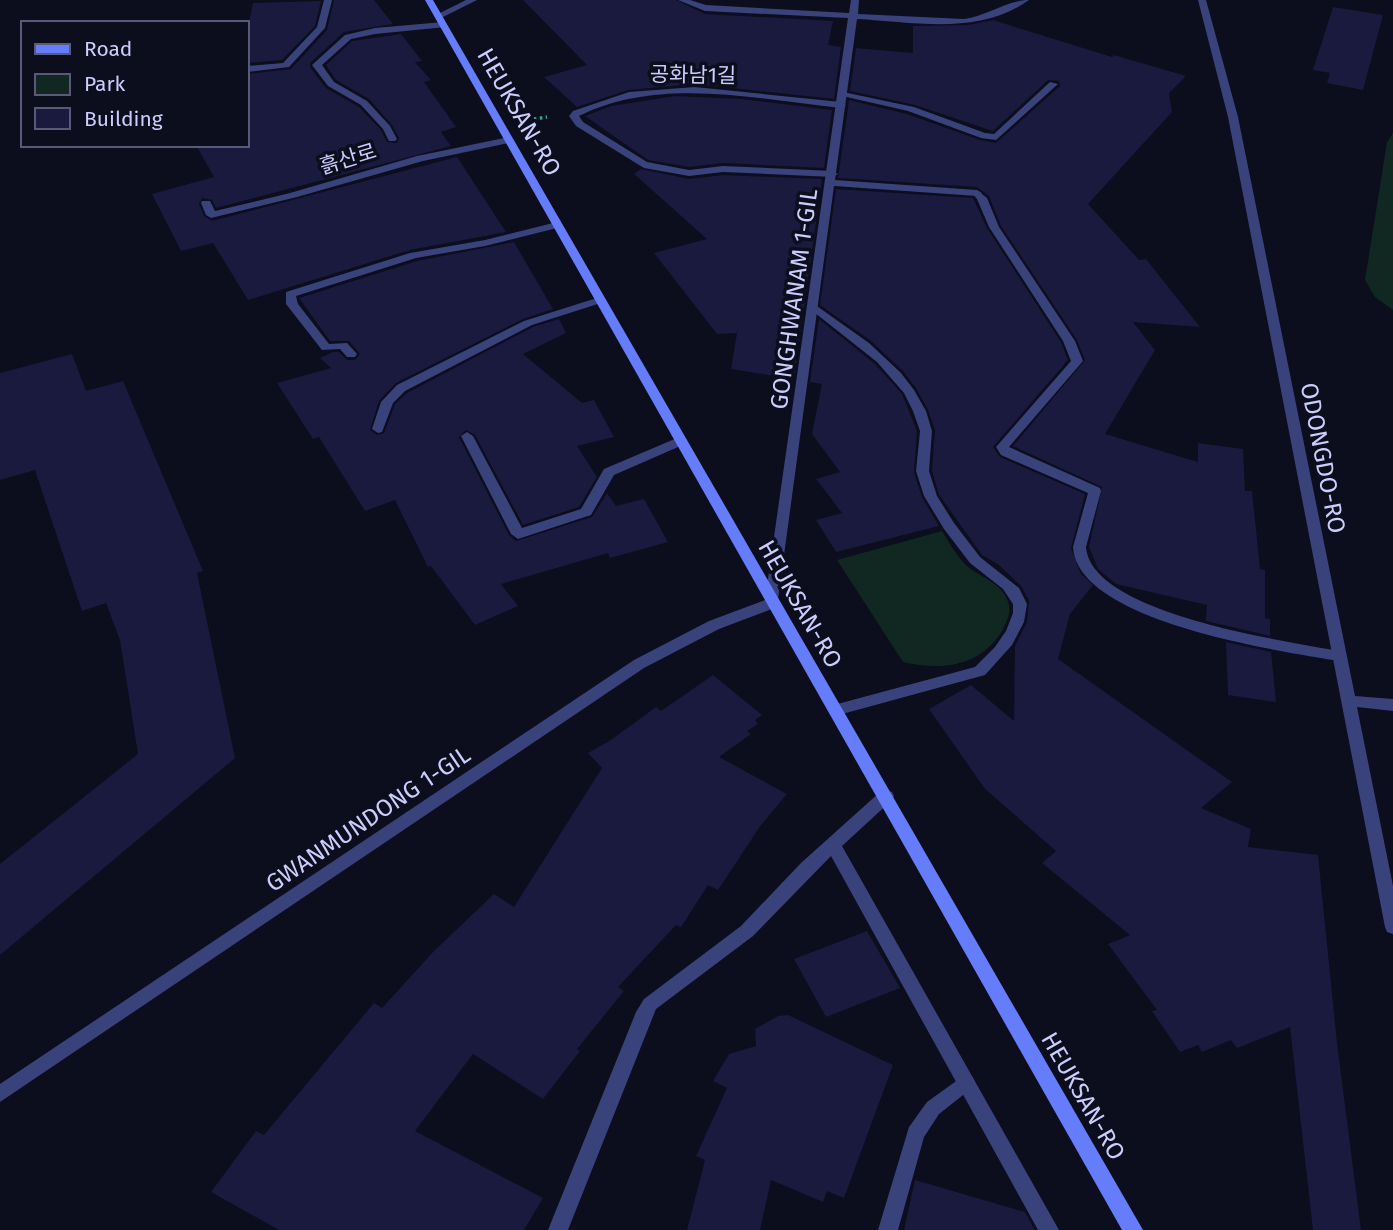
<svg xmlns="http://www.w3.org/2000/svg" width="1393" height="1230" viewBox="0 0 1393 1230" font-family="'Fira Sans','Noto Sans KR',sans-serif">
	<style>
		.green { fill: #102722 }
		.building { fill: #1a193e }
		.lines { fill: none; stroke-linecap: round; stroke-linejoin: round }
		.path { stroke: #31ab8d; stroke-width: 3.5; stroke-dasharray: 2.5 3.5; stroke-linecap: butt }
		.lane { fill: #39427b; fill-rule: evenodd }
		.street { fill: #39427b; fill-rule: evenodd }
		.secondary { fill: #657dfa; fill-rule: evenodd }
		.labels { text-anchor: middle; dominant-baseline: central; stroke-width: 7; stroke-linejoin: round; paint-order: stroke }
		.far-street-label { font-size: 21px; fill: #cbcefd; stroke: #0c0d1d }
		.street-label { font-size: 24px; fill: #cbcefd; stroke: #0c0d1d }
	</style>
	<rect width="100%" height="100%" fill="#0c0d1d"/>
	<!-- green -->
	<g class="green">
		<path d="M1393,133V310L1375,297L1365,280L1387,142Z"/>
		<path d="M942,531C949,542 957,557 967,566C981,578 1004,583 1009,605C1011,614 1006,623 1002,631C980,667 941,671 903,662L837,560Z"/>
	</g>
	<!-- building -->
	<g class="building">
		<path d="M334,0H374L393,24L344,32L310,63V67L326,88L359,107L381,130L387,142L397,143L399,138L392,125L369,99L336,80L326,65L352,41L401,34L422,61L415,62L431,80L424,82L456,127L441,132L451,146L216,208L212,200L202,198L199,204L204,216L212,221L457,157L506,232L410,250L248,300L213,243L181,251L152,194L214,177L196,145H247V74L291,69L327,30Z"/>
		<path d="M523,0H676L705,14L833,21L828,45L841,47L834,99L695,84L628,90L577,107L544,77L587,65Z"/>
		<path d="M321,1L315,26L282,60L247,63V32L253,3Z"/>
		<path d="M1333,7L1383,15L1363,90L1327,83L1330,73L1313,70Z"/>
		<path d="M993,20L1112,57L1114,55L1186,76L1169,93L1172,112L1088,204L1139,260L1146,259L1200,327L1133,322L1155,350L1105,434L1198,462V443L1243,449L1245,491H1252L1260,569L1265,570V618L1270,619V636L1206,621L1207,605L1116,584L1098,569L1089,547L1102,487L1013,446L1085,360L1077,340L1001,226L989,196L977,187L838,178L849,100L907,114L980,140L996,143L1060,86L1059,81L1048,80L993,131L915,105L850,91L856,48L913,53V26L968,25Z"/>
		<path d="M675,96L742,99L832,110L824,168L723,163L689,167L648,160L585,116L611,106Z"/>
		<path d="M641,169L689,179L723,175L822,179L794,379L731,369L737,333L717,334L654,253L707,239L634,174Z"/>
		<path d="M836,189L973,198L987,228L1061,342L1068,360L993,447L1000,457L1085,494L1071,548L1081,574L1093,585L1070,614L1058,659L1232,782L1201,808L1251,829L1248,847L1318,855L1337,1043L1361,1230H1313L1290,1027L1237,1048L1231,1040L1202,1052L1198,1045L1180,1052L1152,1011L1157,1010L1108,944L1130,935L1042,863L1056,851L985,789L929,709L971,685L1014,721L1015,646L1027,622L1029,600L1021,586L999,565L982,555L939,495L932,471L935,430L928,410L916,388L903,371L871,341L820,305Z"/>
		<path d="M514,242L553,309L523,319L396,383L379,401L370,430L377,435L384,433L395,404L407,393L533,327L559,319L566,333L523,354L582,403L594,400L614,437L577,446L597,477L579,507L523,525L475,435L466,430L459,437L509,535L516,541L592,517L607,493L616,506L644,499L668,542L610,558L608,553L501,584L518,606L475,625L431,566L428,567L395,500L365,511L319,437L313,439L277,383L331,368L320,358L333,352H339L347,360H355L360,354L349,341H330L299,298L417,261Z"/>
		<path d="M819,319L875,364L902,394L917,431L914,472L922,497L939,526L836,552L816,520L842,513L816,479L840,472L812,434L822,384L810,382Z"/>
		<path d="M72,354L86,391L123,381L203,571L197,573L235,758L0,955V864L138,754L120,640L106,603L82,611L35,470L0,480V373Z"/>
		<path d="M1226,642L1271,652L1276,702L1228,695Z"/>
		<path d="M713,675L762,715L755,720L758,724L747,731L751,734L719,757L787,794L761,825L718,890L708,885L681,927L676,925L618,987L624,991L577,1049L580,1051L543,1099L473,1054L415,1131L543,1198L524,1230H279L211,1192L256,1131L264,1135L374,1003L382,1008L434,951L494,894L514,907L602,768L588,753L611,740L656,707L661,711Z"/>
		<path d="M867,931L900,988L826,1017L794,959Z"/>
		<path d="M788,1015L893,1065L844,1198L827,1191L823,1202L771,1180L760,1230H687L705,1160L696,1156L727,1088L713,1081L729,1054L756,1046L755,1029L778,1016Z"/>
		<path d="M915,1180L1025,1212L1035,1230H904Z"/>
	</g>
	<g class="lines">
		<!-- path -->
		<path class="path" d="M528,120L547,117"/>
		<!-- lane -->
		<g class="lane">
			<path d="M324,0H332L325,28L289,67L247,72V66L283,63L317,27Z"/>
			<path d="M443,22L447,25L446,27L375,34L351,39L322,65L334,82L367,101L390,126L397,139L395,141H389L383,129L361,105L328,86L312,65L345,35L375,28Z"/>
			<path d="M1050,82L1058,84L996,140L981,138L908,111L838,95L843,92L914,107L985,133L994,134Z"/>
			<path d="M695,87L841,102L846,105L841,108C756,99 659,76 579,116L583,122L647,162L689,170L723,166L833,171L838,174L833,177L723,172L689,176L644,168L576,126L569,116L573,111L629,92Z"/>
			<path d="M509,137L514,140L513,142L423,161L297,197L211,218L206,215L201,203L202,201H210L215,211L290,193L417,156Z"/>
			<path d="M977,190L987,198L999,227L1075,341L1083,361L1009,447L1100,488L1101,491L1086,547C1091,614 1286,641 1339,651L1344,652L1346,656L1344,660L1339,661C1280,651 1077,622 1073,547L1088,493L1001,455L996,447L1071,361L1063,341L989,227L977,199L972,193Z"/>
			<path d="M557,222L561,223V227L485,246L416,258L296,296L298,304L329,344L347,343L357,354L355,357H347L340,349L322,350L286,304V292L410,253L485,240Z"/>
			<path d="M600,297L604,298V302L532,325L405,391L393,403L382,432L378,433L372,429L381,402L397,385L524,321Z"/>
			<path d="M814,304L869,343L901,373L914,390L926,411L932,431L929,471L937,496L954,523L980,557L1019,588L1027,604L1024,622L1012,645L985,675L835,716L830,714L828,710L830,706L975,667L995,647L1006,631L1013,613V604L1003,589L970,563L944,529L924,496L916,471L920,431L913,411L904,393L877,362L810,309V305Z"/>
			<path d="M467,432L473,436L522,528L581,509L604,469L677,438H685L687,441L685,444L614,475L591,515L518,539L511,534L461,436Z"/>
			<path d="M966,1074L972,1076L975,1082L972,1088L939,1114L924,1137L898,1230H878L909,1127L927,1102Z"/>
		</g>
		<!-- street -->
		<g class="street">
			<path d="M466,0H477L441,18L434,16Z"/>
			<path d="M678,0H690L706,5L849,13L851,0H859L858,14L964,19C987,16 1007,0 1029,0C980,36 914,22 857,19L835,180L977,190L982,193L977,196L834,186L777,607L719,629L644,668L0,1102V1084L634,660L709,621L765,600L848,18L705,11Z"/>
			<path d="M1198,0H1206L1238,117L1355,696L1393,699V711L1357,707L1393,886V934L1387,932L1385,927L1228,117Z"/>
			<path d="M886,790L892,792L894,796L892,800L842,846L1059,1230H1038L831,856L753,936L656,1009L568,1230H548L636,1012L644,999L741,926L801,863L880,792Z"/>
		</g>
		<!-- secondary -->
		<path class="secondary" d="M425,0H433L1143,1230H1122Z"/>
	</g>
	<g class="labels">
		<!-- far-street labels -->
		<g class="far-street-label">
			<text transform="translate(693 75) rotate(1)">공화남1길</text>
			<text transform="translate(348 159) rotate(-17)">흙산로</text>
		</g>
		<!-- street labels -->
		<g class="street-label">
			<text transform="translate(519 112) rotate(60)">HEUKSAN-RO</text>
			<text transform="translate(794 299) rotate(-82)">GONGHWANAM 1-GIL</text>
			<text transform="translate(1323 458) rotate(79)">ODONGDO-RO</text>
			<text transform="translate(800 604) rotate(60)">HEUKSAN-RO</text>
			<text transform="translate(368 819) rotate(-34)">GWANMUNDONG 1-GIL</text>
			<text transform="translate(1083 1096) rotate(60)">HEUKSAN-RO</text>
		</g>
	</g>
	<!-- legend -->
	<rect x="21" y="21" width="228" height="126" fill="#0c0d1d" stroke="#585a77" stroke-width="2"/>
	<rect x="35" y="44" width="35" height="10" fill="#657dfa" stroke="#585a77" stroke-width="2"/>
	<text x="84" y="56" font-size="21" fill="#cbcefd">Road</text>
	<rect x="35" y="74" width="35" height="21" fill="#102722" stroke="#585a77" stroke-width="2"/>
	<text x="84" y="91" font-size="21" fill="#cbcefd">Park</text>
	<rect x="35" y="108" width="35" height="21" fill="#1a193e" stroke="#585a77" stroke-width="2"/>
	<text x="84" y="126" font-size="21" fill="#cbcefd">Building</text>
</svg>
